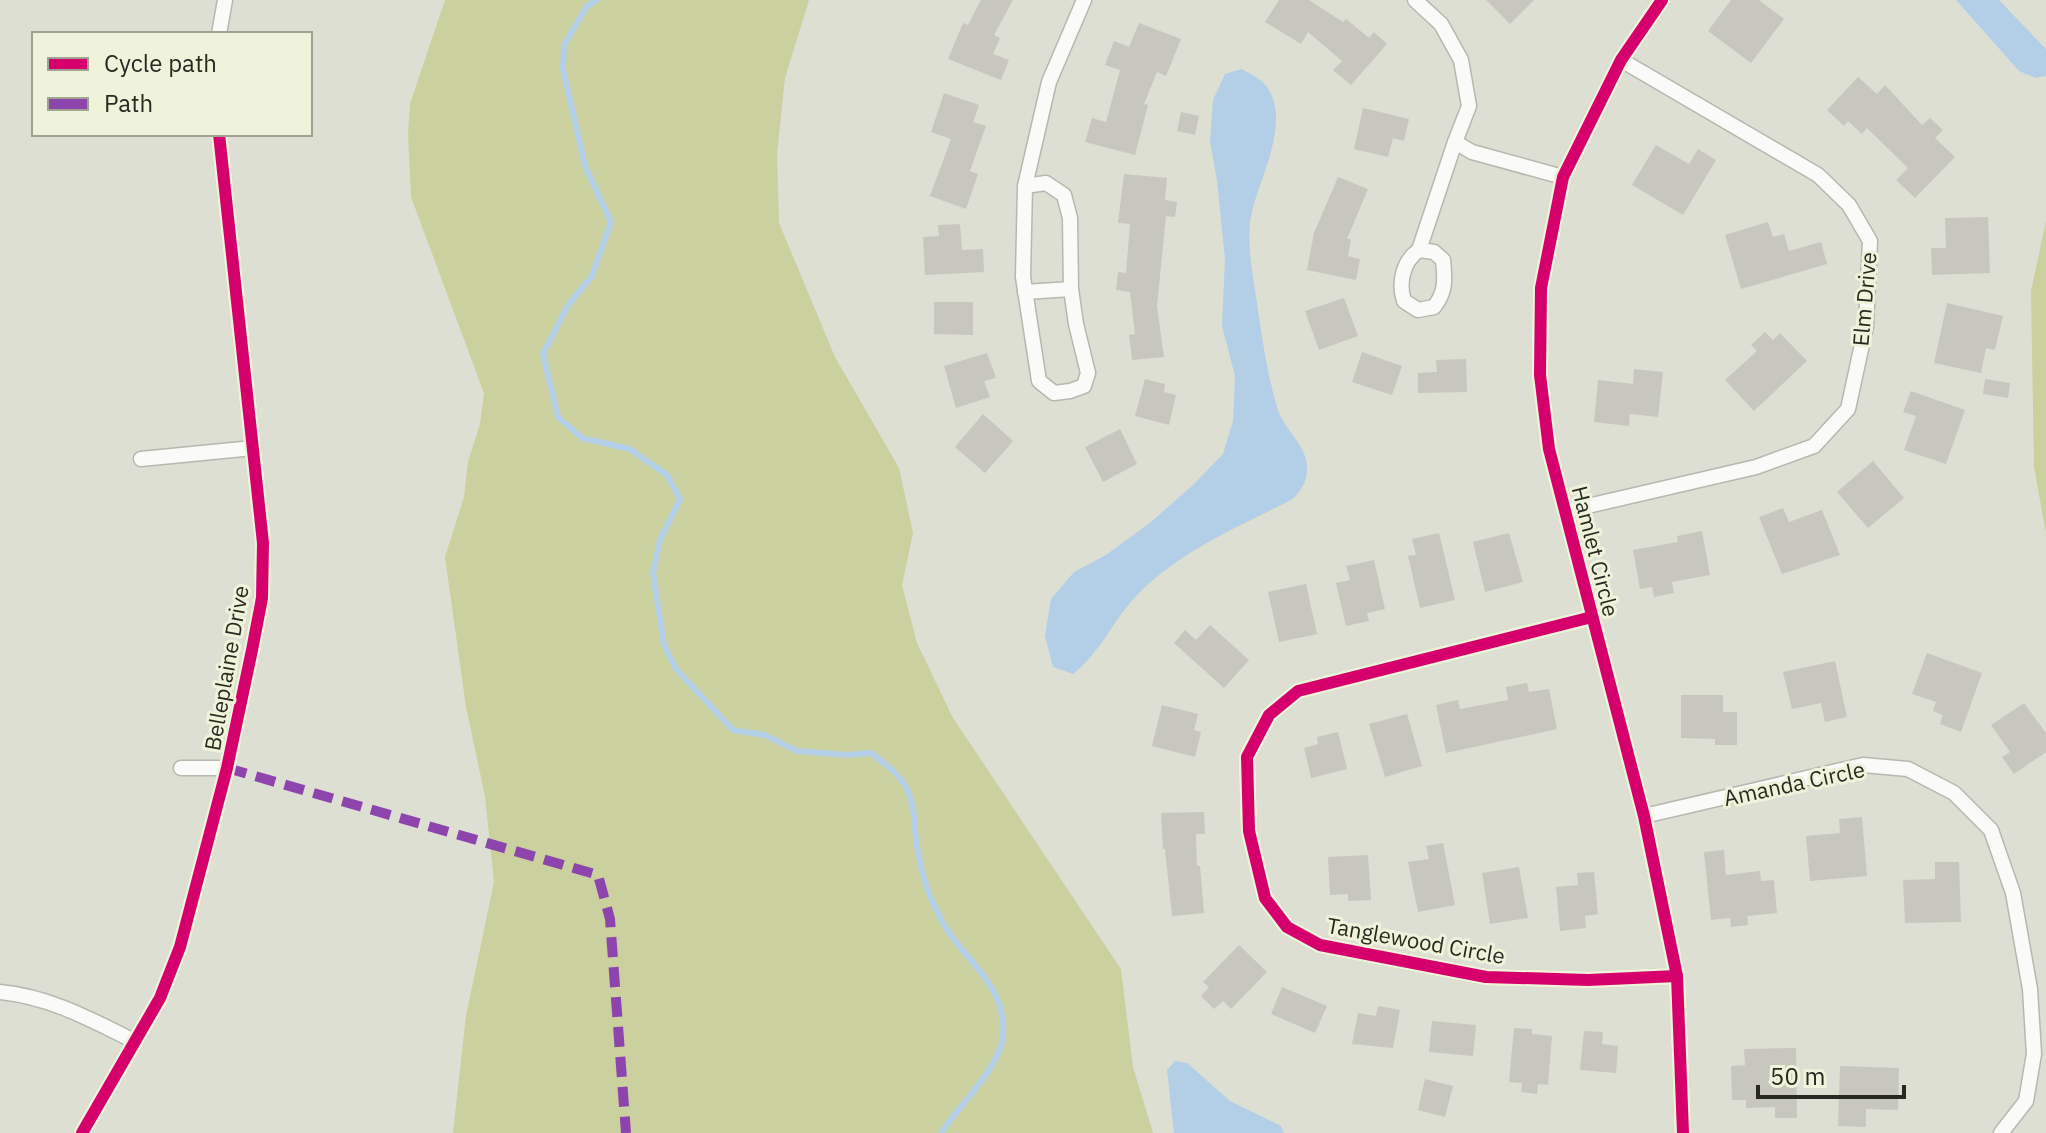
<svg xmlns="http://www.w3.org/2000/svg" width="2046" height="1133" viewBox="0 0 2046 1133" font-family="'IBM Plex Sans',sans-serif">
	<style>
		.green { fill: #cad09e }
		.water { fill: #b3cee7 }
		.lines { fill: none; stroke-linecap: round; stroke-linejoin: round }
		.stream { stroke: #b3cee7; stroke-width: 6 }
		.building { fill: #c7c7be }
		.minor-casing { stroke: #b6b8ae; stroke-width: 17 }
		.minor { stroke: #fafaf8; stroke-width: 14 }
		.quiet { stroke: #8e44ad; stroke-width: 10; stroke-dasharray: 20 10; stroke-linecap: butt }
		.cycleway-casing { stroke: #eff3da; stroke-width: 17 }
		.cycleway { stroke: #d6006c; stroke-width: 12 }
		.labels { text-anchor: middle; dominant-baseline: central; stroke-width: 6; stroke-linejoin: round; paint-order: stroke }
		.street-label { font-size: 22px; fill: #282920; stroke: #eff3da }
	</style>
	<rect width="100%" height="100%" fill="#dedfd3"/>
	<!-- green -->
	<g class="green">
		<path d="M445,0H809L785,78L777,154L779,223L835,357L899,468L913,533L902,585L917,643L953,718L1121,969L1133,1067L1153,1133H453L466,1016L494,882L485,796L466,707L445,557L464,497L468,462L480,424L484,393L411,197L408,134L410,104Z"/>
		<path d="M2046,221V533L2034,467L2031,291Z"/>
	</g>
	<!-- water -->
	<g class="water">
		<path d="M1956,0H1999L2046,49V76L2036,78L2019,71Z"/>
		<path d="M1242,69C1250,74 1262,79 1267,87C1292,123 1258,180 1251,216C1247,240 1251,266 1255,290C1261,329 1266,371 1278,410C1285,431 1308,446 1307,469C1307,482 1300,493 1291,500C1236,528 1171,555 1130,603C1109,628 1100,652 1073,674L1053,667L1045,636L1051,599L1074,572L1106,555L1151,522L1193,485L1223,454L1233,421L1235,376L1222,326L1225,259L1217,181L1210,141L1213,100L1225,74Z"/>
		<path d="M1175,1061L1187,1063L1230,1101L1281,1126L1284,1133H1174L1167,1070Z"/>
	</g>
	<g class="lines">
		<!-- stream -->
		<path class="stream" d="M597,0L587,6L564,45L563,69L585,166L611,222L592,276L568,305L543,354L558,417L582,438L630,449L667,475L680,499L660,540L653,573L664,645L676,669L733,730L765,735L797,751L847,755L871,753C884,763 898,773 906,787C917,808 913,830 918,852C922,876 930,900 942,921C964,962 1007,983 1003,1036C1000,1068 958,1106 941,1133"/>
	</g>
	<!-- building -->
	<g class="building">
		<path d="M981,0H1013L994,35L1000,38L993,54L1009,60L1001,80L948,59L963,23L968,25Z"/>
		<path d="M1279,0H1309L1343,22L1346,19L1369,38L1374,32L1387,44L1351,85L1333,70L1342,61L1308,32L1301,44L1265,22Z"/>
		<path d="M1486,0H1534L1510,24Z"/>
		<path d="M1731,0H1759L1784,19L1751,63L1708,31Z"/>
		<path d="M1139,23L1181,39L1166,76L1157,72L1144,104L1148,105L1135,155L1085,142L1092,118L1106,122L1120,70L1105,65L1114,41L1129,47Z"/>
		<path d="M1858,77L1877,94L1885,85L1922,125L1930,118L1943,130L1935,138L1955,157L1915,198L1896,180L1908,168L1867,128L1862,134L1848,121L1844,126L1827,110Z"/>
		<path d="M944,93L979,105L973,122L986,126L970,171L978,174L966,209L930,196L951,139L931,132Z"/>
		<path d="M1363,108L1409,119L1404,141L1393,138L1388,157L1354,149Z"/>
		<path d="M1181,112L1199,116L1195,135L1177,131Z"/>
		<path d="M1656,145L1689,164L1698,149L1716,160L1683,215L1632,185Z"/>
		<path d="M1124,174L1167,178L1165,200L1177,202L1175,217L1166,216L1157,306L1164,357L1132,360L1129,335L1135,334L1130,292L1116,290L1118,272L1126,273L1130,224L1118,223Z"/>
		<path d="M1338,177L1368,189L1347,239H1351L1348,256L1360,259L1356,280L1307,270L1314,233Z"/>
		<path d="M1988,217L1990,273L1932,275L1931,248H1946L1945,218Z"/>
		<path d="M1768,222L1773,237L1784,234L1789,251L1821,242L1827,264L1741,289L1725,235Z"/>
		<path d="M960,224L962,250L983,249L984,272L925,275L923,237L939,236L938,225Z"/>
		<path d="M1344,298L1358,336L1319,350L1305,311Z"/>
		<path d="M934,302H973V335L934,334Z"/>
		<path d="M1947,303L2003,316L1995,350L1986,348L1981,373L1934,363Z"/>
		<path d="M1765,332L1773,340L1780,333L1807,361L1754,411L1725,380L1757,351L1751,345Z"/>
		<path d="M1362,352L1402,366L1392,395L1352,382Z"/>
		<path d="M987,353L996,378L984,381L990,397L956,408L944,366Z"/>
		<path d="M1466,359L1467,392L1418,393V373L1437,372L1436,360Z"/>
		<path d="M1634,369L1663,372L1658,417L1630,414L1629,426L1594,422L1598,380L1633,384Z"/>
		<path d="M1145,379L1165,384L1164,392L1176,395L1169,425L1135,416Z"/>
		<path d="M1985,379L2010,383L2008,398L1983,394Z"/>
		<path d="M1911,391L1965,410L1946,464L1904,450L1916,416L1903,412Z"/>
		<path d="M983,414L1013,441L985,473L955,447Z"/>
		<path d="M1120,429L1137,464L1103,482L1085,447Z"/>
		<path d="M1873,461L1904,498L1868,528L1837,492Z"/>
		<path d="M1783,508L1789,522L1822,510L1840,555L1782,574L1759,517Z"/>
		<path d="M1702,531L1710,575L1672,582L1674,593L1654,597L1652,587L1640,589L1633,550L1678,542L1677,536Z"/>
		<path d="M1439,533L1455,600L1420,608L1408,556L1416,555L1412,539Z"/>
		<path d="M1509,533L1523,582L1485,592L1473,542Z"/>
		<path d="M1374,560L1385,609L1367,613L1369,621L1346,626L1336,583L1350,580L1346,566Z"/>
		<path d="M1306,584L1317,634L1279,642L1268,592Z"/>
		<path d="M1210,625L1249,660L1224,688L1174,643L1185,630L1196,640Z"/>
		<path d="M1927,653L1982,673L1961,732L1940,724L1943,715L1933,711L1936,702L1912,694Z"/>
		<path d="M1835,661L1847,717L1825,722L1821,703L1792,709L1783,672Z"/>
		<path d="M1527,683L1529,692L1549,689L1557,729L1446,753L1436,705L1458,700L1460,709L1508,700L1506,687Z"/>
		<path d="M1681,695H1723V712H1737V745H1715V739L1681,738Z"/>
		<path d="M2024,703L2046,733V752L2014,774L2002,757L2010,752L1991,725Z"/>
		<path d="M1162,705L1198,714L1194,730L1201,732L1195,757L1152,746Z"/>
		<path d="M1407,714L1422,766L1385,777L1369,724Z"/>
		<path d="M1338,732L1347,769L1311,778L1304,748L1318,744L1317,737Z"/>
		<path d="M1204,812L1205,834H1196L1197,866H1200L1204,913L1172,916L1165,849H1163L1161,813Z"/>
		<path d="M1862,817L1867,876L1810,881L1806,836L1840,833L1839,819Z"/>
		<path d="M1443,843L1455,905L1418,912L1408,862L1429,859L1426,846Z"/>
		<path d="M1724,850L1726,875L1760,871L1761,881L1774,880L1777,913L1747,916L1748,925L1731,927L1730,918L1711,920L1704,852Z"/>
		<path d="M1368,855L1371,900L1348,901V894L1330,895L1328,857Z"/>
		<path d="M1935,862H1959L1961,922L1905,923L1903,880L1935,879Z"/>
		<path d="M1519,867L1528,918L1490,924L1482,873Z"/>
		<path d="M1594,872L1598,914L1585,916L1586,928L1560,931L1556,887L1578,885L1577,873Z"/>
		<path d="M1239,945L1267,972L1231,1009L1223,1001L1214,1009L1201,996L1209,987L1203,982Z"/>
		<path d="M1282,987L1327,1006L1315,1033L1271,1014Z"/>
		<path d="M1378,1006L1400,1010L1393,1048L1352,1044L1358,1013L1376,1016Z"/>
		<path d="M1432,1021L1476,1025L1473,1056L1429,1052Z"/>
		<path d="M1514,1028L1532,1029V1034L1552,1036L1548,1085L1538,1084L1537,1094L1521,1092L1522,1083L1509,1082Z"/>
		<path d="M1584,1031L1603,1032L1602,1044L1618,1046L1616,1073L1580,1070Z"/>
		<path d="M1796,1048L1797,1118H1775V1107L1746,1108V1100H1732L1731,1066L1745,1065L1744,1049Z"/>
		<path d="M1840,1066L1899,1068L1898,1110L1866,1109V1127L1838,1126Z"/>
		<path d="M1425,1079L1453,1086L1445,1117L1418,1110Z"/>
	</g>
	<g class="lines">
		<!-- minor casing -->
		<g class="minor-casing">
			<g id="minor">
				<path d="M1415,0L1441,24L1461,60L1469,106L1455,142L1472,152L1563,177"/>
				<path d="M1662,0L1621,60L1563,177L1541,288L1540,375L1549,449L1644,816L1677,976L1683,1133"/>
				<path d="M219,34L225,0"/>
				<path d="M1025,186L1046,183L1064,195L1070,218L1071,289L1076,324L1088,373L1084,386L1070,391L1054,393L1039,381L1023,277L1025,186L1049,82L1084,0"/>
				<path d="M1419,250L1434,252L1443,260C1445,280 1446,292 1434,307L1418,310L1404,301C1398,283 1403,261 1419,250Z"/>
				<path d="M1419,250L1455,142"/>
				<path d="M1025,292L1071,289"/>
				<path d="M141,459L253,448"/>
				<path d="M1566,511L1756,467L1814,446L1848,409L1866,326L1870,241L1849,205L1818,175L1621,60"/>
				<path d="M1592,617L1298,691L1269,715L1247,757L1249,831L1265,898L1287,927L1320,945L1486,977L1588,980L1677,976"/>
				<path d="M181,768H227"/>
				<path d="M1644,816L1863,765L1908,769L1954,793L1991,830L2013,893L2030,989L2034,1054L2026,1101L2001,1133"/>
				<path d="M0,992C50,997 90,1019 134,1041"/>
				<path d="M82,1133L160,998L180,947L227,768L252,650L262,598L263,543L219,134"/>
			</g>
		</g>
		<!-- minor -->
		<use href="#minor" class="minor"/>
		<!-- quiet -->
		<path class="quiet" d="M227,768L598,875L610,919L626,1133"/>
		<!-- cycleway casing -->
		<g class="cycleway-casing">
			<g id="cycleway">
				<path d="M1662,0L1621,60L1563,177L1541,288L1540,375L1549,449L1644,816L1677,976L1683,1133"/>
				<path d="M1592,617L1298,691L1269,715L1247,757L1249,831L1265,898L1287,927L1320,945L1486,977L1588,980L1677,976"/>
				<path d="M82,1133L160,998L180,947L227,768L252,650L262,598L263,543L219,134"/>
			</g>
		</g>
		<!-- cycleway -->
		<use href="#cycleway" class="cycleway"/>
	</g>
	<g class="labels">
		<!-- street labels -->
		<g class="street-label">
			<text transform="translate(1864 299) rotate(-85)">Elm Drive</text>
			<text transform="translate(1596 551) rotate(76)">Hamlet Circle</text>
			<text transform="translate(226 668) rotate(-80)">Belleplaine Drive</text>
			<text transform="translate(1794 783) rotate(-12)">Amanda Circle</text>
			<text transform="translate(1416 940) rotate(10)">Tanglewood Circle</text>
		</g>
	</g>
	<!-- legend -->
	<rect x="32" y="32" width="280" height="104" fill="#eff3da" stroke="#9fa290" stroke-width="2"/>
	<rect x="48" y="58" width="40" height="12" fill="#d6006c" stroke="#9fa290" stroke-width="2"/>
	<text x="104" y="72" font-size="24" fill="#282920">Cycle path</text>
	<rect x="48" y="98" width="40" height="12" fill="#8e44ad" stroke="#9fa290" stroke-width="2"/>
	<text x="104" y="112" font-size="24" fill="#282920">Path</text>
	<!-- scale -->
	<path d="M1758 1085v12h146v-12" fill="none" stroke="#282920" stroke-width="4"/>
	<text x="1770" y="1085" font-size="24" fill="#282920" stroke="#eff3da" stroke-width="6" paint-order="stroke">50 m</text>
</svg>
